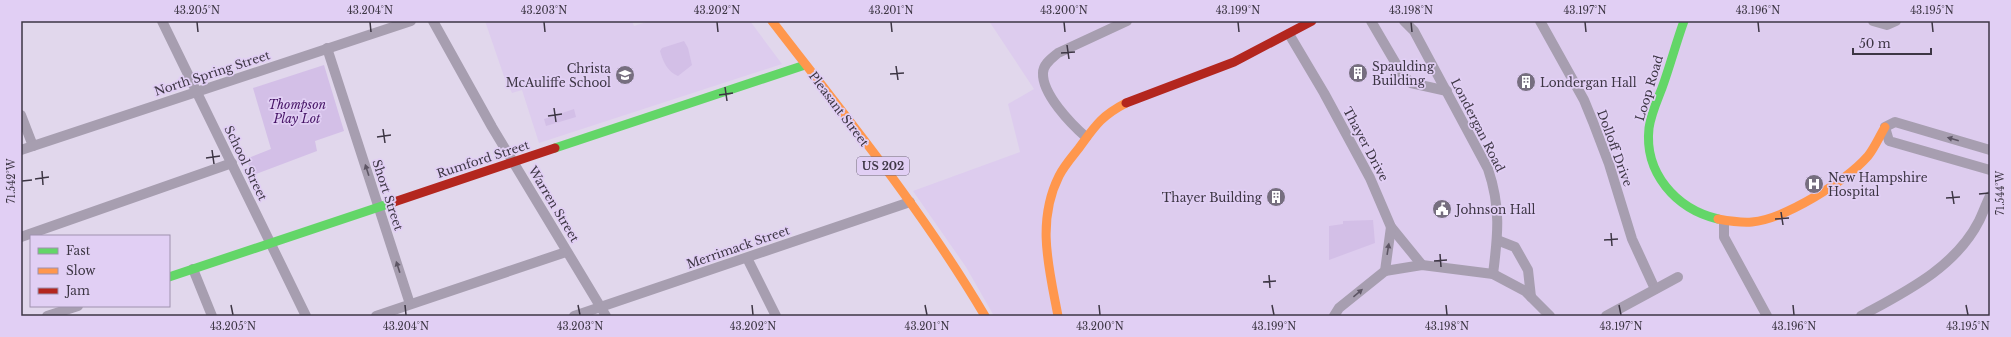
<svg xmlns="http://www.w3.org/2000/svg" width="2011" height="337" viewBox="0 0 2011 337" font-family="'Libre Baskerville',serif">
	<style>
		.built { fill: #dce }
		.green { fill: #d3bfe7 }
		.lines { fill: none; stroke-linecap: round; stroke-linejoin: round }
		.street { stroke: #a79eb0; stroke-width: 10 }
		.fast { stroke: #63d668; stroke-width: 9 }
		.slow { stroke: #ff974d; stroke-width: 9 }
		.jam { stroke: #b3261e; stroke-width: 9 }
		.oneway { fill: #5d5564 }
		.ticks { fill: none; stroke: #3d3644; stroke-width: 1.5 }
		.labels { text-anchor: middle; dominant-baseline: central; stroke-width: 3.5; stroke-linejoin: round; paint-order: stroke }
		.shield { fill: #e1cff4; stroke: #6e6479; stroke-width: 1 }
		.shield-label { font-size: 11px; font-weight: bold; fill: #3d3644 }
		.poi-label { font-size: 12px; fill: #3d3644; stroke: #e1cff4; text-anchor: start }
		.street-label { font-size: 12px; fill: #3d3644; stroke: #e1cff4 }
		.park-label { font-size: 12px; font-style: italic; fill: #451365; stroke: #e1cff4 }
		.neatline { fill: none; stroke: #3d3644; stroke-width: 1.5 }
		.ticks-label { font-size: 10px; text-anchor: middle; fill: #3d3644 }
	</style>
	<rect width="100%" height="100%" fill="#e1d7ec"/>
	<!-- built -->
	<g class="built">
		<path d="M485,21H632L634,26L650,21H750L782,64L539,143L522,90L512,93L509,87L508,88Z"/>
		<path d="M989,21H1990V316H994L966,267L913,191L1020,152L1008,104L1034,89Z"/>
	</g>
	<!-- green -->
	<g class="green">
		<path d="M684,41L688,48L692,65L678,76C668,72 663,62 660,51L662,48Z"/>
		<path d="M324,65L344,131L315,141L317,151L253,175L246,159L271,149L253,88Z"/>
		<path d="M574,109L576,117L546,126L544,119Z"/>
		<path d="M1373,220L1375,243L1329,260V226L1343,224V221Z"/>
	</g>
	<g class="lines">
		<!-- street -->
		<g class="street">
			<path d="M162,21L306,316"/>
			<path d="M433,21L492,127L606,316"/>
			<path d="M1371,21L1402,74L1411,83L1447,91"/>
			<path d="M1404,21L1414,31L1488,169C1501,207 1498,235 1493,274"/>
			<path d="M1540,21L1584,100L1593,122L1609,164L1632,239L1655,289"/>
			<path d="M1873,21L1887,25L1896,21"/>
			<path d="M1289,34L1324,93L1370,178L1391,227L1422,265"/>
			<path d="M327,48L410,304"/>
			<path d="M21,115L33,146"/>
			<path d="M1086,137C1071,124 1042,94 1043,73C1043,64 1052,58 1058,53L1127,21"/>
			<path d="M21,150L411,21"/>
			<path d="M1990,150L1895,122L1885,127L1889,141L1990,170"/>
			<path d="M1724,221V237L1767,316"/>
			<path d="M21,237L232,163"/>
			<path d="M1497,240L1515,247L1528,270L1531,297"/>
			<path d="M747,258L776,316"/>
			<path d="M193,269L212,316"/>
			<path d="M1385,271L1422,265L1493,274L1525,291L1550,316"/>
			<path d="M47,316L78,306"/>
			<path d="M376,316L566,252"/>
			<path d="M574,316L910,202"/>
			<path d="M1334,316L1339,308L1385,271L1391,227"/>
			<path d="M1606,316L1678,277"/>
			<path d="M1861,316C1905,292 1955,268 1979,221C1983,213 1986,204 1990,196"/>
		</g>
		<!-- fast -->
		<g class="fast">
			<path d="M1684,21C1676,43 1670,66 1662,88C1657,101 1651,114 1649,128C1644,173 1676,209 1718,219"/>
			<path d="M555,148L805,65"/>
			<path d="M169,277L394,202"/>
		</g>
		<!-- slow -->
		<g class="slow">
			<path d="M772,21C846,117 923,211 985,316"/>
			<path d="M1718,219C1729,221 1741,223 1752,222C1785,219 1846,181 1868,156C1875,147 1879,137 1885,127"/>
			<path d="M1058,316C1049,268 1036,222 1059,176C1064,166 1072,157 1079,148C1095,126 1101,116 1126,103"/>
		</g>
		<!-- jam -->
		<g class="jam">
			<path d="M1126,103L1234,62L1312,21"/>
			<path d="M394,202L555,148"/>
		</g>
	</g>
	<!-- one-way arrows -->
	<defs><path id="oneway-solid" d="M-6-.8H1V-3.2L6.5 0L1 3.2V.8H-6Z"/></defs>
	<g class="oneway">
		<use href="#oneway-solid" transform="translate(1953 139) rotate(-164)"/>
		<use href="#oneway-solid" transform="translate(367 170) rotate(-108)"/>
		<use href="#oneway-solid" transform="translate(1388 249) rotate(-81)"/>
		<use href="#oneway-solid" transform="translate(398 267) rotate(-108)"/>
		<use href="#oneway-solid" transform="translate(1358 293) rotate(-40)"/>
	</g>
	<!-- ticks -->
	<path class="ticks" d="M197,22L198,32M370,22L371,32M544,22L545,32M717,22L718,32M891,22L892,32M1064,22L1065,32M1238,22L1239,32M1411,22L1412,32M1585,22L1586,32M1758,22L1759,32M1932,22L1933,32M1067,45L1069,59M1061,53L1075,52M896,66L898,80M890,74L904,73M725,87L727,101M719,95L733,93M554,108L556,122M548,116L562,114M383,129L385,143M377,137L391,135M212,150L214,164M206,158L220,156M42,171L43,185M35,179L49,177M22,181L32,180M1952,191L1954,204M1979,194L1989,193M1946,198L1960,197M1781,212L1783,225M1775,219L1789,218M1611,233L1612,246M1604,240L1618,239M1440,254L1441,267M1434,261L1447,260M1269,275L1270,288M1263,282L1276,281M231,305L233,315M405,305L406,315M578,305L580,315M752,305L753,315M925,305L927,315M1099,305L1100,315M1272,305L1274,315M1446,305L1447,315M1619,305L1621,315M1793,305L1794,315M1966,305L1968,315"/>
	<!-- icons -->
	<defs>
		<g id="building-disc" transform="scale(1)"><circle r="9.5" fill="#766e7f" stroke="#e1cff4"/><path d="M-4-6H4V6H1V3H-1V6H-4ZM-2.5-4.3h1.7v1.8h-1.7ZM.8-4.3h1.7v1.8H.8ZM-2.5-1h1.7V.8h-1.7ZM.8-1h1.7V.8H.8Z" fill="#fff"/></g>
		<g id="school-disc" transform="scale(1)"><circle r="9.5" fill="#766e7f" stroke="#e1cff4"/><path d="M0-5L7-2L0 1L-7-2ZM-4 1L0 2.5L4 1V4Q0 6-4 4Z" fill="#fff"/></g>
		<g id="hospital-disc" transform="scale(1)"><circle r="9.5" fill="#766e7f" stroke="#e1cff4"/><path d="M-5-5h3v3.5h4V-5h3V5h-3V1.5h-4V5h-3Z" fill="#fff"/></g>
		<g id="civic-disc" transform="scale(1)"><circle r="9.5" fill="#766e7f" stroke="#e1cff4"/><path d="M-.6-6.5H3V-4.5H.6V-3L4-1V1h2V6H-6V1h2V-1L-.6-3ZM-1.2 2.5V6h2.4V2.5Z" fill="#fff"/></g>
	</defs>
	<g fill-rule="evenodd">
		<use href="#building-disc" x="1358" y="73"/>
		<use href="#school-disc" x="625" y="75"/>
		<use href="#building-disc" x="1526" y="82"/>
		<use href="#hospital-disc" x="1814" y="184"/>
		<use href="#building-disc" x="1276" y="197"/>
		<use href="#civic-disc" x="1442" y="209"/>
	</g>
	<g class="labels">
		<!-- shield labels -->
		<rect class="shield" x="857" y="157" width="52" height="18" rx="3"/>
		<g class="shield-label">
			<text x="883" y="166">US 202</text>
		</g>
		<!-- poi labels -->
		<g class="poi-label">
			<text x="1372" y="66">Spaulding<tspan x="1372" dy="14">Building</tspan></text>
			<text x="611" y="68" text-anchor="end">Christa<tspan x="611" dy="14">McAuliffe School</tspan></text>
			<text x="1540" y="82">Londergan Hall</text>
			<text x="1828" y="177">New Hampshire<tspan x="1828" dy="14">Hospital</tspan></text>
			<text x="1262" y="197" text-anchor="end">Thayer Building</text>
			<text x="1456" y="209">Johnson Hall</text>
		</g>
		<!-- street labels -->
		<g class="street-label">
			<text transform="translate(212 73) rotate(-18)">North Spring Street</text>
			<text transform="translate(1649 88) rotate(-73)">Loop Road</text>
			<text transform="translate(839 109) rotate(53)">Pleasant Street</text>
			<text transform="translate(1478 125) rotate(63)">Londergan Road</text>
			<text transform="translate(1366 144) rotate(62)">Thayer Drive</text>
			<text transform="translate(1615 148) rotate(70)">Dolloff Drive</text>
			<text transform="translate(483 159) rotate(-18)">Rumford Street</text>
			<text transform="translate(246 163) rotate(64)">School Street</text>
			<text transform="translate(388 195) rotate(72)">Short Street</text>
			<text transform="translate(554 204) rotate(59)">Warren Street</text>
			<text transform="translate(738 247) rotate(-19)">Merrimack Street</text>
		</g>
		<!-- park labels -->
		<g class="park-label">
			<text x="297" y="104">Thompson<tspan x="297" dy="14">Play Lot</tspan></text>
		</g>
	</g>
	<!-- border -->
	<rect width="2011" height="337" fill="none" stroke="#e1cff4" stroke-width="44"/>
	<!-- legend -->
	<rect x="30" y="235" width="140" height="72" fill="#e1cff4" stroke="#9f92ae"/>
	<rect x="38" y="248" width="20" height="6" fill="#63d668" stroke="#9f92ae"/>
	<text x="66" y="255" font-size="12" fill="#3d3644">Fast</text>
	<rect x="38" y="268" width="20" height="6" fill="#ff974d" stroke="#9f92ae"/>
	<text x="66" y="275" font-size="12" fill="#3d3644">Slow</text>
	<rect x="38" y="288" width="20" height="6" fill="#b3261e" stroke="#9f92ae"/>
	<text x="66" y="295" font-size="12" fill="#3d3644">Jam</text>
	<!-- scale -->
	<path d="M1853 48v6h78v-6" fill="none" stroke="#3d3644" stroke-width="2"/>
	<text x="1859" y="48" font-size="12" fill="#3d3644" stroke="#e1cff4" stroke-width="3" paint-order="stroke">50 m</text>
	<rect x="22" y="22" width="1967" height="293" class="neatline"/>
	<g class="ticks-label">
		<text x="197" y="14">43.205°N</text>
		<text x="370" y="14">43.204°N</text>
		<text x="544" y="14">43.203°N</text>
		<text x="717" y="14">43.202°N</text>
		<text x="891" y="14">43.201°N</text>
		<text x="1064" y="14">43.200°N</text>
		<text x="1238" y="14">43.199°N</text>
		<text x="1411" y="14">43.198°N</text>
		<text x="1585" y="14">43.197°N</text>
		<text x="1758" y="14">43.196°N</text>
		<text x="1932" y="14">43.195°N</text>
		<text transform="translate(11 181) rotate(-90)" y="4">71.542°W</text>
		<text transform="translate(2000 193) rotate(-90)" y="4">71.544°W</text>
		<text x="233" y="330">43.205°N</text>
		<text x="406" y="330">43.204°N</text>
		<text x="580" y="330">43.203°N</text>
		<text x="753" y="330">43.202°N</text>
		<text x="927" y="330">43.201°N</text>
		<text x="1100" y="330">43.200°N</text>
		<text x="1274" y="330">43.199°N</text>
		<text x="1447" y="330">43.198°N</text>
		<text x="1621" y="330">43.197°N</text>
		<text x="1794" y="330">43.196°N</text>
		<text x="1968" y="330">43.195°N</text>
	</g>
</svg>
